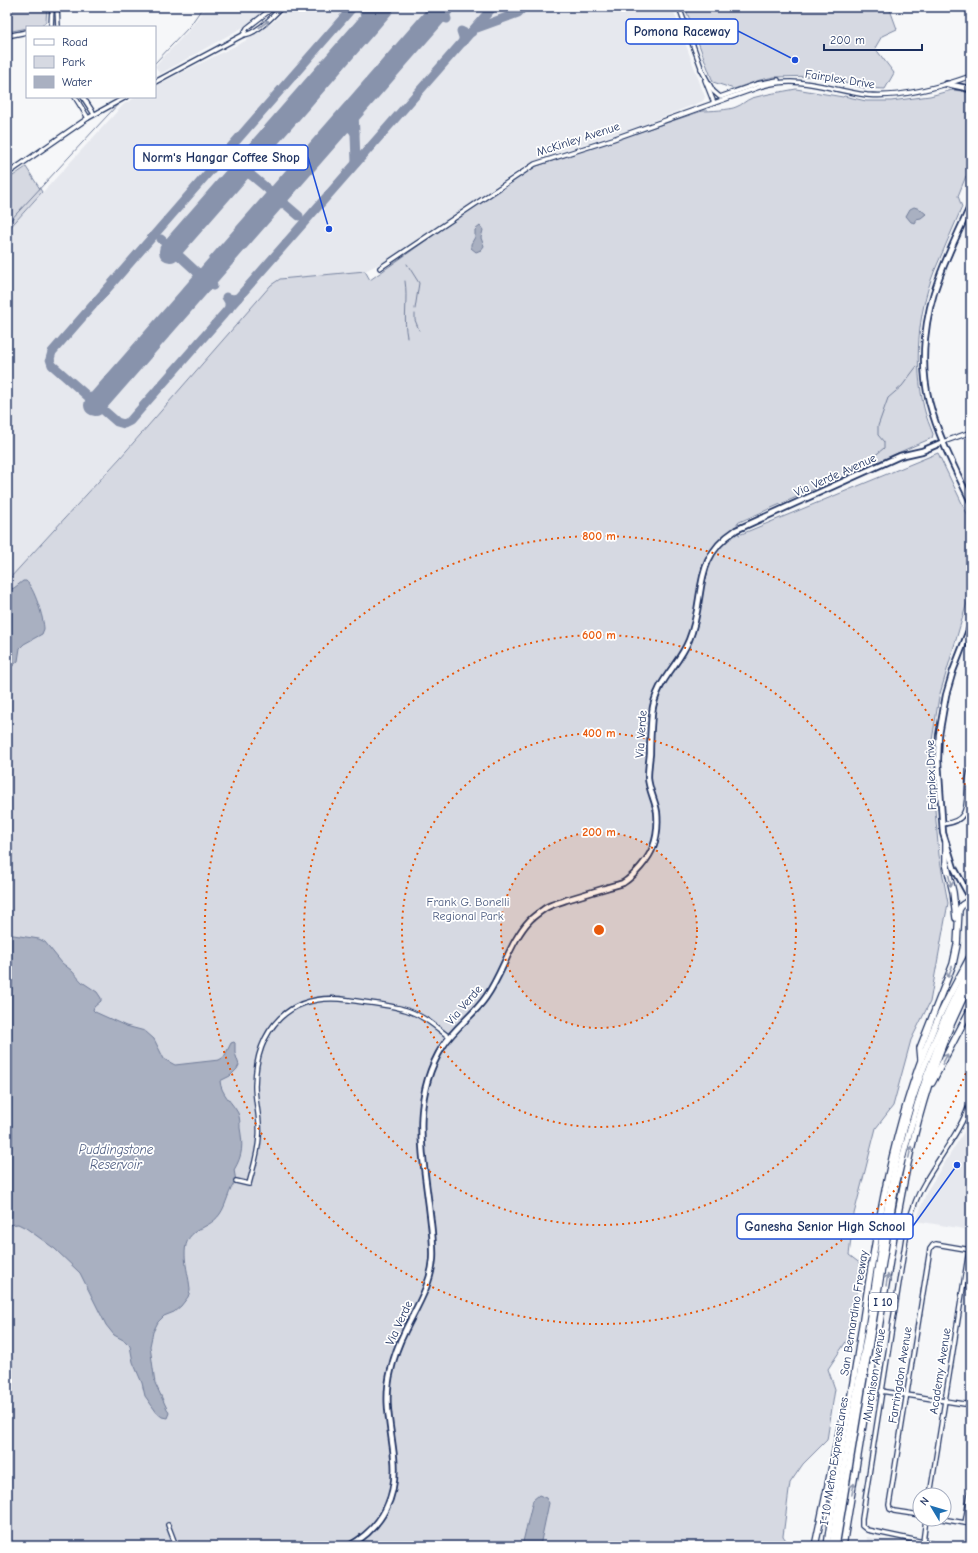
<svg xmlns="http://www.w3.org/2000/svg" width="978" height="1553" viewBox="0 0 978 1553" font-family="'Comic Neue',sans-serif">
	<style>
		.built { fill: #e6e8ee }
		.green { fill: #d6d9e2; stroke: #7884a0 }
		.water { fill: #a9b0c1; stroke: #707c99 }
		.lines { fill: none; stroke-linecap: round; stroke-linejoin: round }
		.stream { stroke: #707c99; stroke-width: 1 }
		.taxiway { stroke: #8893ac; stroke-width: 9 }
		.runway { stroke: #8893ac; stroke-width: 22 }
		.minor-casing { stroke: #1b2f5e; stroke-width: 6 }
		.major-casing { stroke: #1b2f5e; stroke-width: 8 }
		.highway-casing { stroke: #1b2f5e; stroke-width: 8 }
		.minor { stroke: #fff; stroke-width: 3.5 }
		.major { stroke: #fff; stroke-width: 4.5 }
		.highway { stroke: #fff; stroke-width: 5.5 }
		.oneway { stroke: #8d97ae }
		.ring { fill: none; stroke: #e8590c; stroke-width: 2; stroke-dasharray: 2 4 }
		.labels { text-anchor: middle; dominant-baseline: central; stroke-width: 3.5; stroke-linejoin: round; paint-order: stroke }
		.shield { fill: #fff; stroke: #5f6d8e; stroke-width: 1 }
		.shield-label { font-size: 11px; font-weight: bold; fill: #1b2f5e }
		.street-label { font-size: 12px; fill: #1b2f5e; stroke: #fff }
		.park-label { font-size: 12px; fill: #4a5a7f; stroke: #fff }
		.water-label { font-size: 13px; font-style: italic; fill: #4d5c81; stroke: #fff }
		.centre { fill: #e8590c; stroke: #fff; stroke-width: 2 }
		.ring-label { font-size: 12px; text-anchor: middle; font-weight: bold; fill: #e8590c; stroke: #fff; stroke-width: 3.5; stroke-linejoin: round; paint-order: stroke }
		.leader { fill: none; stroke: #1d4ed8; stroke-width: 1.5 }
		.callout-dot { fill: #1d4ed8; stroke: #fff; stroke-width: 1.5 }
		.callout { fill: #fff; stroke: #1d4ed8; stroke-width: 1.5 }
		.callout-label { font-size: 13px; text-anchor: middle; font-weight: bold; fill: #1b2f5e }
	</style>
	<rect width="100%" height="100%" fill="#f6f7f9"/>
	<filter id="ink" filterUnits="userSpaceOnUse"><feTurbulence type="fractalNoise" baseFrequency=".025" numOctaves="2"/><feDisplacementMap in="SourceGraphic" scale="8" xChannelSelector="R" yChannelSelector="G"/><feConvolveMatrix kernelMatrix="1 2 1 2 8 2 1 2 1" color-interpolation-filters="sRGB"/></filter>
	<g filter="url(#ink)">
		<!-- built -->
		<g class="built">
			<path d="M206,7H270L252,22L160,74L155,66L187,32Z"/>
			<path d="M289,7H672L705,97L703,101L640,126L552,154L524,166L399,254L365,271L280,279L10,579L7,576V231L124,104L136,97H155V86L245,41L272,23Z"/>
			<path d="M971,1118V1230L916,1221L927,1191L964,1132Z"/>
			<path d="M867,1537L916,1546H866Z"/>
		</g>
		<!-- green -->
		<g class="green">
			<path d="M7,7H47L46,21L43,25L7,32Z"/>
			<path d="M685,7H889L897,29L882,36L875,48L894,73L885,89L864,88L817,76L774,77L760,80L734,89L713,82Z"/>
			<path d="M796,89L843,97L844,96L866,101H891L930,96L952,90L962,91L971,94V171L966,176L958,196L962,207C953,229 943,250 934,272C917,315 914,364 924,408C926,417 930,426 933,434L932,438L737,523L739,535L938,453L971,522V589L939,697L930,753L939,855L948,903L930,1002L911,1040L893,1106L876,1128L854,1214L849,1255L861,1264L851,1334L828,1369L835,1389L827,1440L803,1464L790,1483L783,1536L790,1546H7V576L10,578L120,458L271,285L280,279L365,271L370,280L513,179L534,167L702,111C709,111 730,110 736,107C742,105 746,100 752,98C766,94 781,92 796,89Z"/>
			<path d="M26,167L42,192L7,231V180Z"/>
		</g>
		<!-- water -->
		<g class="water">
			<path d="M914,207L920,209L926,214L921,218L916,219V223L911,222L906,216L910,209Z"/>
			<path d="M480,226L483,230L481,238L484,246L481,250L476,252L471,248V244L475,237V230Z"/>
			<path d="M23,581H26C34,587 44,619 44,629L42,634L24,644L20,648L18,661L7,671V590L14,588Z"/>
			<path d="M7,934L39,939L45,942L62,963L71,970L82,982L97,992L101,998V1001L94,1007L93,1010L95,1012L126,1026L145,1031L154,1039L164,1059L175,1065L219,1060L224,1057L231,1043L234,1042L235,1043V1053L239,1065L237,1069L230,1076L220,1081C221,1094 232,1102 238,1113C240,1118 240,1124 240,1128C243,1145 243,1155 234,1170L236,1181C228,1190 227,1204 220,1214C213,1224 204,1226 195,1232C176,1245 190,1274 190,1291L188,1297L181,1306L174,1312L164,1316L158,1322L153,1332L150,1346L155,1383L169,1413L167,1418L162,1417L157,1413L145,1396L142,1383L133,1362L130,1346L125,1341L114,1335L106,1325L80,1273L55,1249L26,1228L18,1224L7,1225Z"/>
			<path d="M539,1495L546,1498L549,1503L540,1546H522L533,1500Z"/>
		</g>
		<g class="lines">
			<!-- stream -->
			<g class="stream">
				<path d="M155,63L189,27L203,7"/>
				<path d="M7,224L120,102"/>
				<path d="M407,264L419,283L415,309"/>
				<path d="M405,281C408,299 403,319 407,337"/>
				<path d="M415,314V320L419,330"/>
				<path d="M869,463L872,458L884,448V442L878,435V426L888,398L902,386L917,366"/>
			</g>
			<!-- taxiway -->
			<g class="taxiway">
				<path d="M353,7L52,352L50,359L52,365L117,422L124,424L130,421L493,7"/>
				<path d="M433,7L434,13L433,18"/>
				<path d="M432,19L440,17L447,19L445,14V7"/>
				<path d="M368,24L369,19L367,15L364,13L374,12L383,7"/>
				<path d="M477,28L518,13L524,7"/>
				<path d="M463,42V37L461,31L467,34L472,32"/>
				<path d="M336,129L346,126L352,129L355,133L354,113L359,103"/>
				<path d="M355,133L356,163"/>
				<path d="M217,163L249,159L253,157"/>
				<path d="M251,175L269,190"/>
				<path d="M235,176L245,172L251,175C246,167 250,163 254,155"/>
				<path d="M285,204L299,216"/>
				<path d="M269,206L272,196L269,190L277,192L284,189"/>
				<path d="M269,206L276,202L285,204L282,197L284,189"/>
				<path d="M161,239L197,272"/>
				<path d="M212,271L211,279L213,286L206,284L199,286L200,278L197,272L205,274Z"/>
				<path d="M229,309V302L226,297L233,299L238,298"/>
			</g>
			<!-- runway -->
			<g class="runway">
				<path d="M170,251L383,7"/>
				<path d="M95,405L443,7"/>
			</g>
			<!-- minor casing -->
			<g class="minor-casing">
				<g id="minor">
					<path d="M57,7L58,27"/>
					<path d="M679,7L702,70"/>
					<path d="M51,27L52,7"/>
					<path d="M243,35L247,28L274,7"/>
					<path d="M7,36L27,32"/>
					<path d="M701,69L713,91L720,97L757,84L778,80"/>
					<path d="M705,80L714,103"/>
					<path d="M155,82L243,35C257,34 272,17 282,7"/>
					<path d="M75,97L88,118"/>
					<path d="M83,97L94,114"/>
					<path d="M7,174L88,118L126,97"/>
					<path d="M380,268L535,164L613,139L762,86C802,75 828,90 867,95C900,98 940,87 971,76"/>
					<path d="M971,412L970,416L971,426"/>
					<path d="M943,442L971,432"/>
					<path d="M943,824C978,821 961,792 971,769"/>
					<path d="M236,1181L249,1184C253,1168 258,1154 259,1137C261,1120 255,1103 255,1086C256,1029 289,991 349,1000C367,1003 389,1004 406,1010C422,1015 436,1027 449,1037"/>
					<path d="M881,1391L971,1405"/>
					<path d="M930,1495L969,1250"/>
					<path d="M920,1515L894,1511L890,1509L889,1505L930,1249L933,1245L936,1244L971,1250"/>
					<path d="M942,1519L971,1524"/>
					<path d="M965,1523L971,1488"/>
					<path d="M168,1525L176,1546"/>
					<path d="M923,1542L926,1519"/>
					<path d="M942,1546L867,1530L862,1526V1519L908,1225C912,1210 917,1195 925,1182C941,1154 961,1131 971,1100"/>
				</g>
			</g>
			<!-- major casing -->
			<g class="major-casing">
				<g id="major">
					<path d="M947,84L971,89"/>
					<path d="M971,205C960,229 948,253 939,278C925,315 919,361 929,401C938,436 955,469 971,502"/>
					<path d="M971,625L953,671L946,695L939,735L938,760L943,833L954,868L971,899"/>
					<path d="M349,1546C383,1527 398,1496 394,1457C391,1427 383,1401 391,1370C394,1356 399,1343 405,1331C416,1308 431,1285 433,1259C434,1242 431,1224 429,1206C422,1150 411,1097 443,1046C455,1027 474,1015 486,997C503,973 510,941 530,920C534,916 540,912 544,909C551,904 559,903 566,900C579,896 593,892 606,888C611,886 618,885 623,883C634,876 649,859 653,847C657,837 658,823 657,812C655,800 649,790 648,778C648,770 649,762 650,754C650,740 651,726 652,713C656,680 678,667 689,640C707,597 690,560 736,530L900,456L922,451L943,442"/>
				</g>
			</g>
			<!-- highway casing -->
			<g class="highway-casing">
				<g id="highway">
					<path d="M946,843V863L953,892L956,918"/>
					<path d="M921,1059L920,1048L953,964L957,945L959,910L962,905L971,899"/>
					<path d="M932,1083L971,1008"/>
					<path d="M815,1546L840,1428L846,1412"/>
					<path d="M827,1546C835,1483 847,1421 857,1358C874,1249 888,1137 931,1035C942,1007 957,981 971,955"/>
					<path d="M832,1546C842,1471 856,1397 869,1323C880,1255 888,1187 906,1121C921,1067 945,1014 971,965"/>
					<path d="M836,1546L895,1189C913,1110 934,1045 971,973"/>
					<path d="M843,1546C855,1471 868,1397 880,1322C899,1205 914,1090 971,983"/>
				</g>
			</g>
			<!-- minor -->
			<use href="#minor" class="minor"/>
			<!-- major -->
			<use href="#major" class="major"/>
			<!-- highway -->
			<use href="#highway" class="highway"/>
		</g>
		<!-- one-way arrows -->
		<defs><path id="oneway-shaft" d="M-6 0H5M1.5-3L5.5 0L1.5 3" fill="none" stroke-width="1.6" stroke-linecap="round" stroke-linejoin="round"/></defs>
		<g class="oneway">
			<use href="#oneway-shaft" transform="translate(264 24) rotate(-37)"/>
			<use href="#oneway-shaft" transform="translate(950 881) rotate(77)"/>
			<use href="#oneway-shaft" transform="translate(950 972) rotate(111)"/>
			<use href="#oneway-shaft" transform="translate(945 1059) rotate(-63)"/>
			<use href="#oneway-shaft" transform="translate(910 1152) rotate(-78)"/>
			<use href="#oneway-shaft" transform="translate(887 1280) rotate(-81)"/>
			<use href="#oneway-shaft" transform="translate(853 1489) rotate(-79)"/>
		</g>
	</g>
	<!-- distance rings -->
	<circle cx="599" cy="930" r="98" fill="#e8590c" fill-opacity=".12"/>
	<g class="ring">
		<circle cx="599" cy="930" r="98"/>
		<circle cx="599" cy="930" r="197"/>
		<circle cx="599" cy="930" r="295"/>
		<path d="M970 1062A394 394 0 1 1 970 798"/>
	</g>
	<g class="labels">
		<!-- shield labels -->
		<rect class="shield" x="869" y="1293" width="28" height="18" rx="3"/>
		<g class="shield-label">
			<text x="883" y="1302">I 10</text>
		</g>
		<!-- street labels -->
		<g class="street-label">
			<text transform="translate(840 79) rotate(9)">Fairplex Drive</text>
			<text transform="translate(578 139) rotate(-18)">McKinley Avenue</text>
			<text transform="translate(835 475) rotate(-24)">Via Verde Avenue</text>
			<text transform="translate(641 734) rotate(-86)">Via Verde</text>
			<text transform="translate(931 775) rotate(-92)">Fairplex Drive</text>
			<text transform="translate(464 1005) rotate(-49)">Via Verde</text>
			<text transform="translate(854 1313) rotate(-81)">San Bernardino Freeway</text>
			<text transform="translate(399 1323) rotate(-65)">Via Verde</text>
			<text transform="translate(940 1371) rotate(-81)">Academy Avenue</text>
			<text transform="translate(874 1375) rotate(-81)">Murchison Avenue</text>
			<text transform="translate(900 1375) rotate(-81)">Farringdon Avenue</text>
			<text transform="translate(834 1461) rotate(-81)">I-10 Metro ExpressLanes</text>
		</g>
		<!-- park labels -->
		<g class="park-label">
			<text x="468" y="902">Frank G. Bonelli<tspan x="468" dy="14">Regional Park</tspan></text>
		</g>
		<!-- water labels -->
		<g class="water-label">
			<text x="116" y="1149">Puddingstone<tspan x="116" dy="15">Reservoir</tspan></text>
		</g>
	</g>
	<circle cx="599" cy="930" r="6" class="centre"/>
	<g class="ring-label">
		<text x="599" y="540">800 m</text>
		<text x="599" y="639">600 m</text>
		<text x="599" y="737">400 m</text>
		<text x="599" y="836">200 m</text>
	</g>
	<!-- callouts -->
	<path class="leader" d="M795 60L738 31M329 229L308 157M957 1165L913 1226"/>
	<g class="callout-dot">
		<circle cx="795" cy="60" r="4"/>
		<circle cx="329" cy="229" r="4"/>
		<circle cx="957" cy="1165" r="4"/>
	</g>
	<g class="callout">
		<rect x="626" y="19" width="112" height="25" rx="4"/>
		<rect x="134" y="145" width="174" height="25" rx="4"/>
		<rect x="737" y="1214" width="176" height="25" rx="4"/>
	</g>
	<g class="callout-label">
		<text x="682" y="36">Pomona Raceway</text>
		<text x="221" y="162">Norm's Hangar Coffee Shop</text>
		<text x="825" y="1231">Ganesha Senior High School</text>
	</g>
	<!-- margin -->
	<rect width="978" height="1553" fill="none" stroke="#fff" stroke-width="24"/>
	<rect x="12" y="12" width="954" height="1529" fill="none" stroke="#1b2f5e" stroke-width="1.5" filter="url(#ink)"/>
	<!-- legend -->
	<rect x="26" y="26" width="130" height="72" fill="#ffffff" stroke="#a4acbf"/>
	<rect x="34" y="39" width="20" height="6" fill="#ffffff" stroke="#a4acbf"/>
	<text x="62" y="46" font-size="12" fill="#1b2f5e">Road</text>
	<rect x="34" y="56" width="20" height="12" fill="#d6d9e2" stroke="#a4acbf"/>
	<text x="62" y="66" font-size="12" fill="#1b2f5e">Park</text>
	<rect x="34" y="76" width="20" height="12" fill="#a9b0c1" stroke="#a4acbf"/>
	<text x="62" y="86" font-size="12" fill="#1b2f5e">Water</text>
	<!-- north arrow -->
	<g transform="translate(932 1507) rotate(308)"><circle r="19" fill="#ffffff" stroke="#a4acbf"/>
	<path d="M0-3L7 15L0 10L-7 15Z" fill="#1f6fb2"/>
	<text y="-6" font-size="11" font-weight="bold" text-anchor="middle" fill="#1b2f5e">N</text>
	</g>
	<!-- scale -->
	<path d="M824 44v6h98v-6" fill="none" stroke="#1b2f5e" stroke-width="2"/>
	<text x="830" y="44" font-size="12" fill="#1b2f5e" stroke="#ffffff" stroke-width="3" paint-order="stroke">200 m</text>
</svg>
